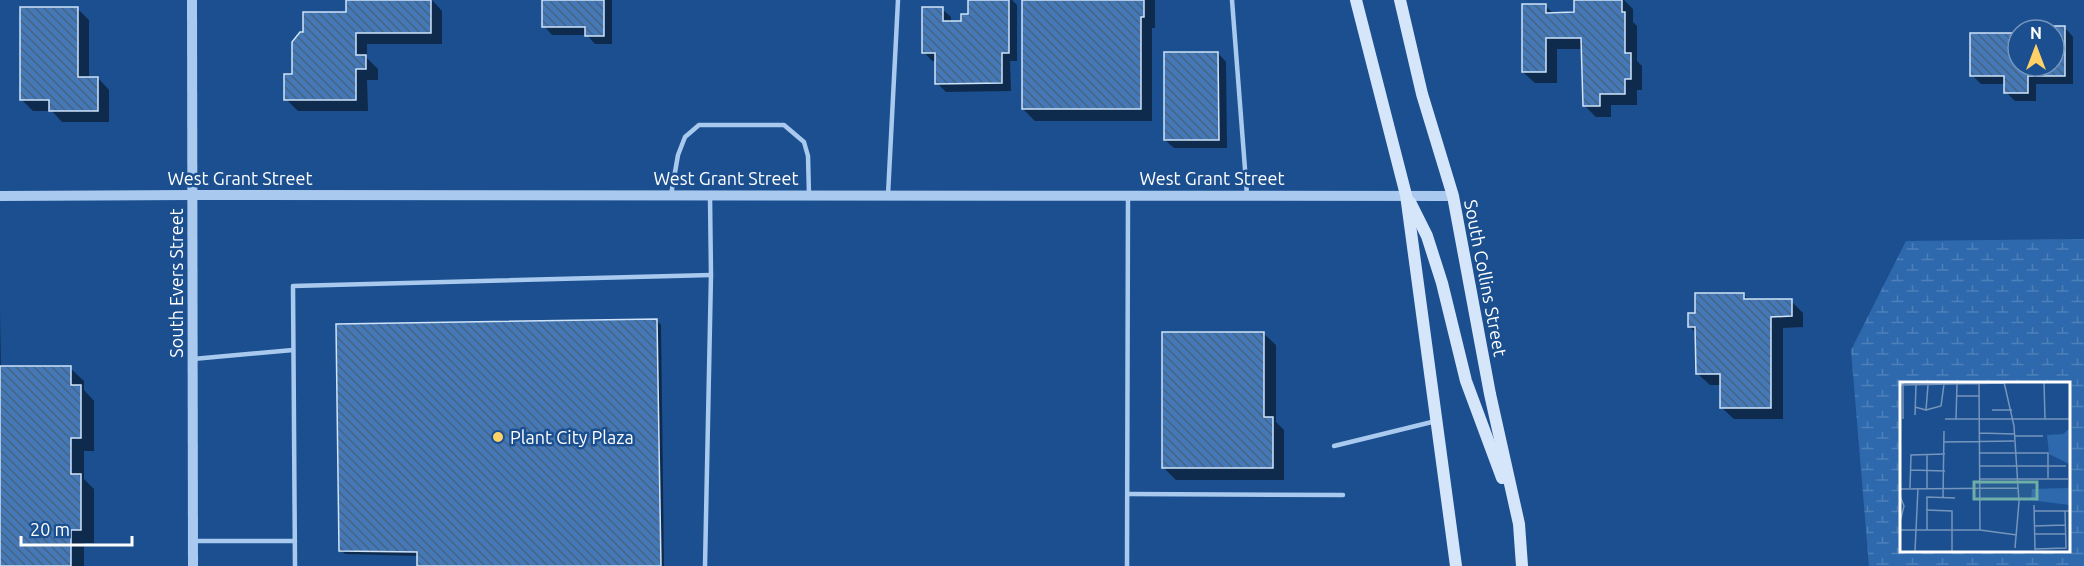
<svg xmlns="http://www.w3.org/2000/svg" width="2084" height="566" viewBox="0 0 2084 566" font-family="Ubuntu,sans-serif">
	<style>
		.wetland { fill: url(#wetland-marsh); fill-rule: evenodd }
		.shadow { fill: #0007 }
		.building { fill: url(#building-back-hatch); stroke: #cfe3fa; stroke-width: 1.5 }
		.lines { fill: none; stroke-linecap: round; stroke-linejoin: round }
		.service { stroke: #a9c9ee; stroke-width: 4.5 }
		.tertiary { stroke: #a9c9ee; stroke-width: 10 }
		.secondary { stroke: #d6e6fa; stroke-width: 12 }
		.poi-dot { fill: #ffd166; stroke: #1b4f8f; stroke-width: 2 }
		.labels { text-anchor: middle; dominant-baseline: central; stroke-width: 5; stroke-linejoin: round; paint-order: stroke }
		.street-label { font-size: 18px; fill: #fff; stroke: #1b4f8f }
		.poi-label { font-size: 18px; fill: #fff; stroke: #1b4f8f; text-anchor: start }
		.inset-road { fill: none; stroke: #7695bc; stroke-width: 1.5 }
		.view { fill: #6fada8; fill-opacity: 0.15; stroke: #6fada8; stroke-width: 3 }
		.inset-edge { fill: none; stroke: #fff; stroke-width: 3 }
	</style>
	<defs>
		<pattern id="wetland-marsh" width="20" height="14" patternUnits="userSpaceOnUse" patternTransform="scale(1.5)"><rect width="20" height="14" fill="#2e69ad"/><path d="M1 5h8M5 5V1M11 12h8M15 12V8" fill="none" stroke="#4d80b9"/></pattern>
		<pattern id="building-back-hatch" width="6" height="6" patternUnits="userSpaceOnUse" patternTransform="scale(1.5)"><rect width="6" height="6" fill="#4478b7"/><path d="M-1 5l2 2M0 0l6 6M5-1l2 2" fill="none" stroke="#486282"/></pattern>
	</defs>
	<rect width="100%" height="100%" fill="#1b4f8f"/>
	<!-- wetland -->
	<path class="wetland" d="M2084,239V566H1869L1851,350L1906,241ZM1901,383H2068V550H1901Z"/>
	<!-- shadow -->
	<g class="shadow">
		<path d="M347,0H432L442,11V44H367V58L378,69V80H367L368,111H298L286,99L293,76L347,13Z"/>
		<path d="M544,0H612V44H595L587,35H552L544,26Z"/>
		<path d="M969,0H1012L1017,5V61H1010L1011,91L946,92L937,83V61H932L924,52L942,9L951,17V22H963L969,16Z"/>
		<path d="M1023,0H1155V28H1152V121H1035L1023,109Z"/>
		<path d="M1576,0H1624L1633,9V22L1637,26V61L1642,66V90H1637V105H1611V117H1596L1585,106L1583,49H1557V83H1535L1523,72L1545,6L1554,14H1576Z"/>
		<path d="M77,8L89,20V78H98L109,90V122H62L52,111H33L21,99Z"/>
		<path d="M2065,28L2073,37V84H2036V101H2015L2006,92V84H1981L1972,75L2018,35V66H2054V30H2036Z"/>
		<path d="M1218,53L1226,62L1227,148H1174L1165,140Z"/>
		<path d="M1743,294L1750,301H1791L1803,313V327L1783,328V419H1734L1722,408V385H1710L1698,374L1696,333L1689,326L1696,314Z"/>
		<path d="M0,311L1,368H70L84,381V390L94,401V451H84V479L94,489V543H84V566H1Z"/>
		<path d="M657,321L661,325L664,566H419L418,556L345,554L341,550Z"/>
		<path d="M1264,334L1276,345V422L1284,430V480H1176L1164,468Z"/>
	</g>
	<!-- building -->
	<g class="building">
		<path d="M346,0H431V33H356V55H366V69H356V100H284V74H292V42L300,32H303V12H346Z"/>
		<path d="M542,0H604V36H585V27H542Z"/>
		<path d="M968,0H1009V53H1002V83L935,84V53H922V7H943V21H961V14H968Z"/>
		<path d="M1022,0H1144V17H1141V109H1022Z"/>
		<path d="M1574,0H1622V12H1625V53H1631V79H1625V94H1600V106H1583L1581,38H1546V72H1522V4H1546V13L1574,12Z"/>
		<path d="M20,7H78V77H98V111H49V100H20Z"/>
		<path d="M2035,26H2065V76H2028V93H2004V76H1970V33H2018V66H2054V30H2035Z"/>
		<path d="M1164,52H1218L1219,140H1164Z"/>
		<path d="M1695,293H1744V299H1792V316L1771,317V408H1720V374H1696L1695,327H1688V313H1695Z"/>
		<path d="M657,319L661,566H417V552L339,551L336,324Z"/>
		<path d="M1162,332H1264V417H1273V468H1162Z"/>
		<path d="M0,366H71V385H81V438H71V474H81V530H71V566H0Z"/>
	</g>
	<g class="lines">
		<!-- service -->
		<g class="service">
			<path d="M1232,0L1247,195"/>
			<path d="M671,195L678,155L685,137L699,125H784L804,142L808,156L809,195"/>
			<path d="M888,195L898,0"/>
			<path d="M193,359L293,350"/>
			<path d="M1334,446L1436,421"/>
			<path d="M1128,494L1343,495"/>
			<path d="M193,541H295"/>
			<path d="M295,566L293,286L711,275"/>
			<path d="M705,566L711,275L710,197"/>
			<path d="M1127,566L1128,197"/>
		</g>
		<!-- tertiary -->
		<g class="tertiary">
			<path d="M192,0L193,566"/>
			<path d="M0,196L192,195L1453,196"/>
		</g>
		<!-- secondary -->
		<g class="secondary">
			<path d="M1356,0L1406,195L1456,566"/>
			<path d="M1400,0L1422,94L1453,196L1490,394L1519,524L1522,566"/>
			<path d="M1410,202L1427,236L1442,283L1466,381L1502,478"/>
		</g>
	</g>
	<!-- markers -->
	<circle class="poi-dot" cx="498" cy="437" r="6"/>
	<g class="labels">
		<!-- street labels -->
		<g class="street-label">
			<text x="240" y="178">West Grant Street</text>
			<text x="726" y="178">West Grant Street</text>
			<text x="1212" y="178">West Grant Street</text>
			<text transform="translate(1486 278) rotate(79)">South Collins Street</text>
			<text transform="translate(176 283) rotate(-90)">South Evers Street</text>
		</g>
		<!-- poi labels -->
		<g class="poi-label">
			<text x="510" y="437">Plant City Plaza</text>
		</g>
	</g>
	<!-- overview -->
	<g transform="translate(1900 382)">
		<rect width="170" height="170" fill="#1b4f8f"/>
		<path d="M169,47V82L149,72L147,53L163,52ZM169,103V123L131,118L132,107L168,106Z" fill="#2e69ad"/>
		<path class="inset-road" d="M79,0L80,148M104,0L114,44L119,120L115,166M144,0L145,37M0,3L105,1M56,14H79M15,25L26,28L28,3M26,28L41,24L44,2M92,28H112M15,33L16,3M3,37V1M45,37H170M56,37L57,2M80,51L114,52M115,54H143M44,60L114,59M80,71H148V96M80,84H166M11,88L45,89M80,97H168M10,106L11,73L45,72M27,106V72M0,107L118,106M0,114L4,124L0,140M43,115L44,49M134,123L135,168M26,128L52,129V169M134,129H170M134,144L165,143M0,148H80L117,153M27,148V115L55,116M134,152H165M135,167L166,166L165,129M15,169L18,106"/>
		<path class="view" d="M74,100H137V117H74Z"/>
		<rect width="170" height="170" class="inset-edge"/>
	</g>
	<!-- north arrow -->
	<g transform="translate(2036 48)"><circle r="28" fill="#1b4f8f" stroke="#7695bc" stroke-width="1.5"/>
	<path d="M0-4.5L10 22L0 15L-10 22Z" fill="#ffd166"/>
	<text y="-9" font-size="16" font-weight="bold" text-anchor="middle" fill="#ffffff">N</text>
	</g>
	<!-- scale -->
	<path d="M21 536v9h111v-9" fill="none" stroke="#ffffff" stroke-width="3"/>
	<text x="30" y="536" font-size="18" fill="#ffffff" stroke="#1b4f8f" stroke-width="4.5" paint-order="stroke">20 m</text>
</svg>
